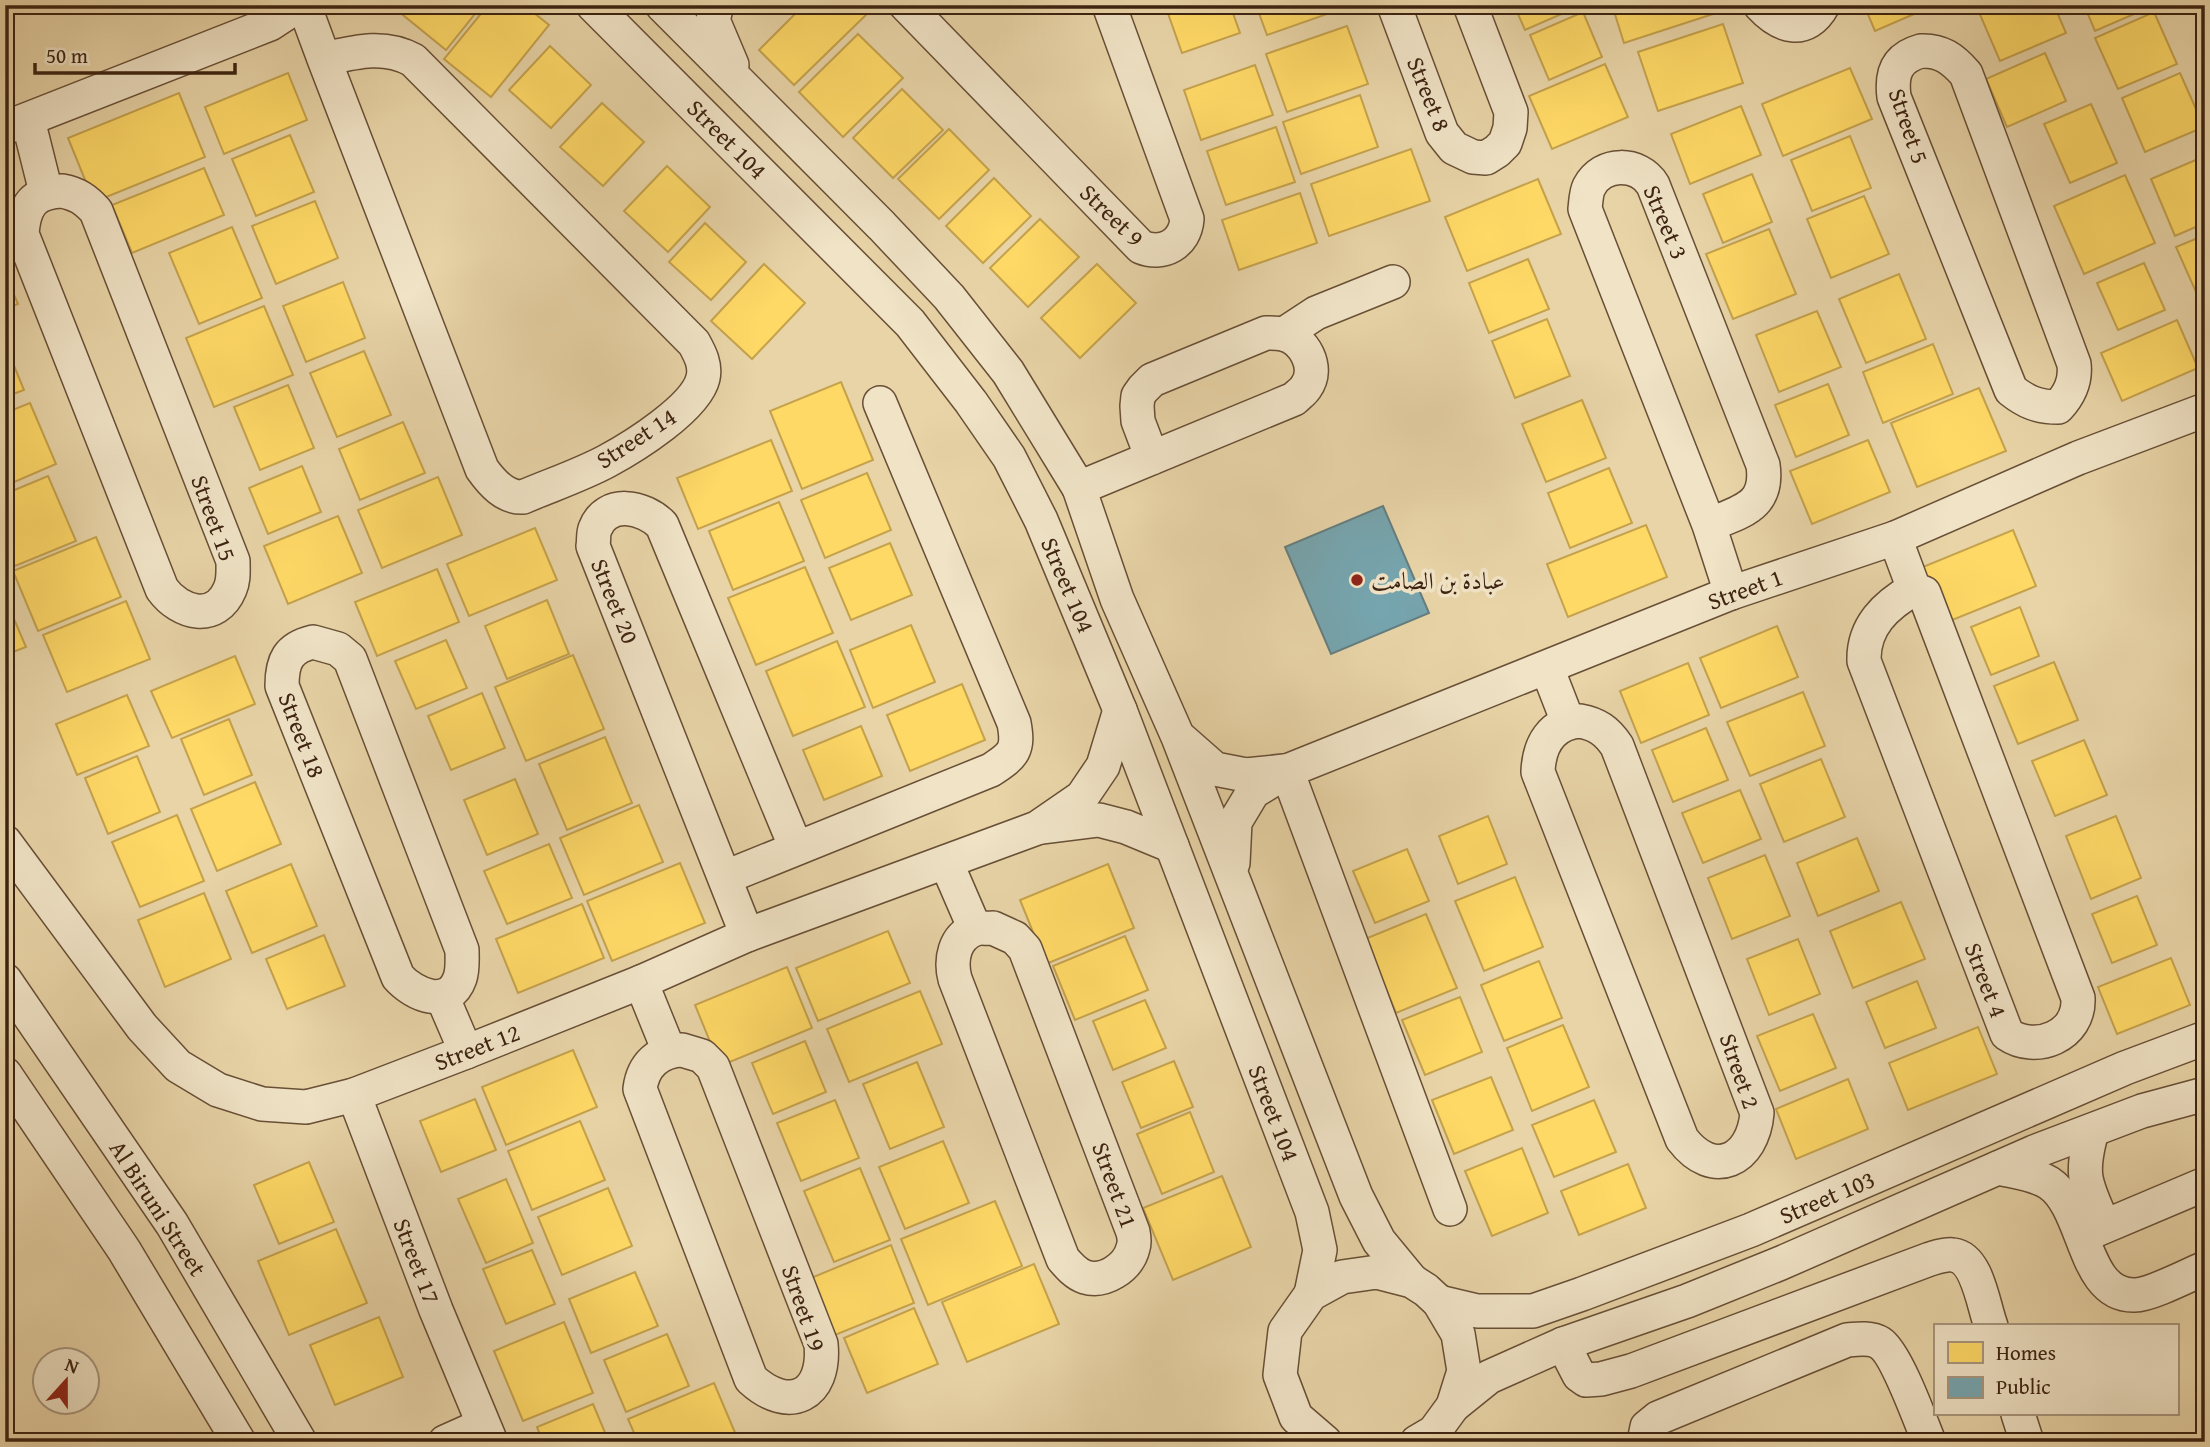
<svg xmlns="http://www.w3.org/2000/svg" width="2210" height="1447" viewBox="0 0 2210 1447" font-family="'Gentium Book Plus',Amiri,serif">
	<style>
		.homes { fill: #ffd966; stroke: #c5a24c; stroke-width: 2 }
		.public { fill: #76a5af; stroke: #657e80; stroke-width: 2 }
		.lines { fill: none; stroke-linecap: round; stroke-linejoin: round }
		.minor-casing { stroke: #684f36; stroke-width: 36 }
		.minor { stroke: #f0e3c6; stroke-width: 33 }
		.poi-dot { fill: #8f2418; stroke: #f0e3c6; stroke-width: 2.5 }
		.labels { text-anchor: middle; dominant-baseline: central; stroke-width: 7; stroke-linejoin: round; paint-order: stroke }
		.street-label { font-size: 24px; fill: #3d2311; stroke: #f0e3c6 }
		.poi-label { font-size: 24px; fill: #3d2311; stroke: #f0e3c6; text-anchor: start }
	</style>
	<rect width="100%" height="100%" fill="#e8d4a7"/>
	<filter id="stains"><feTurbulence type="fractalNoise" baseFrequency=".00286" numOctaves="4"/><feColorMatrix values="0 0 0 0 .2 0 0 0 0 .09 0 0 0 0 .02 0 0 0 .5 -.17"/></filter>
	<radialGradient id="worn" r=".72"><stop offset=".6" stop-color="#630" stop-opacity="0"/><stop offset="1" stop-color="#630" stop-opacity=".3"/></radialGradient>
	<!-- homes -->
	<g class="homes">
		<path d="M411,5H482L446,50L403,15Z"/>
		<path d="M488,5H524L549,25L491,97L444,59Z"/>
		<path d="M804,5H864L870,11L794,85L759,50Z"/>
		<path d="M1165,5H1230L1240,33L1182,53Z"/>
		<path d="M1256,5H1330L1333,12L1267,35Z"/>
		<path d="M1514,5H1582L1525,30Z"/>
		<path d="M1612,5H1711L1713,14L1624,43Z"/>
		<path d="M1864,5H1935L1875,31Z"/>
		<path d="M1989,5H2054L2066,33L2000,61L1978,10Z"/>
		<path d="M2084,5H2155L2095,31Z"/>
		<path d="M1583,12L1602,57L1549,80L1530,35Z"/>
		<path d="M2154,12L2177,64L2118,89L2095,38Z"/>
		<path d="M1723,24L1743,83L1658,111L1638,52Z"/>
		<path d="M1347,26L1368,84L1287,112L1266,54Z"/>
		<path d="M858,34L903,78L843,137L799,92Z"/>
		<path d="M550,46L591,85L551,128L509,90Z"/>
		<path d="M2045,53L2066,101L2007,127L1986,79Z"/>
		<path d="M1605,64L1628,117L1552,149L1529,96Z"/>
		<path d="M1255,65L1273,115L1201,140L1184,90Z"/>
		<path d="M1850,68L1872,119L1783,156L1762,104Z"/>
		<path d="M288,73L307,120L224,154L205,107Z"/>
		<path d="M2180,73L2204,127L2145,152L2122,98Z"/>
		<path d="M902,89L943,130L893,178L853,138Z"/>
		<path d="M179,93L205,157L94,202L68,138Z"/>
		<path d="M1360,95L1378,147L1301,174L1283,122Z"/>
		<path d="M602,103L644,142L603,186L560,147Z"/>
		<path d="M2091,104L2117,163L2070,183L2044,124Z"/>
		<path d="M1741,106L1761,155L1690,184L1671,134Z"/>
		<path d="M1276,127L1295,182L1226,205L1207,151Z"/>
		<path d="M949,129L989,170L939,219L898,179Z"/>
		<path d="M290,135L314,192L256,216L232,159Z"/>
		<path d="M1850,136L1871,188L1812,211L1791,160Z"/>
		<path d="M1411,149L1430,201L1329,236L1311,184Z"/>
		<path d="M2205,156V223L2175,236L2151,179Z"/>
		<path d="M667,166L710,207L668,252L624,211Z"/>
		<path d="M204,168L224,215L132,253L112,205Z"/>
		<path d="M1752,174L1772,222L1723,243L1703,194Z"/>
		<path d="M2125,175L2155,243L2084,274L2054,206Z"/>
		<path d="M994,178L1031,216L983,263L946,226Z"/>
		<path d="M1538,179L1561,234L1467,271L1445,217Z"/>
		<path d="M1300,193L1317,243L1239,270L1222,220Z"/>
		<path d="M1864,196L1889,254L1831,278L1807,219Z"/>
		<path d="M315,201L338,258L276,284L252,226Z"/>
		<path d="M1040,219L1079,257L1028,307L990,268Z"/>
		<path d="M705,223L746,262L711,300L669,262Z"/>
		<path d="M232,227L262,298L199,324L169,253Z"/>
		<path d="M1769,229L1796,294L1733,319L1706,254Z"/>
		<path d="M2205,235V309L2204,310L2176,247Z"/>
		<path d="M1528,259L1549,309L1489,333L1469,283Z"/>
		<path d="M2144,263L2165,310L2118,330L2097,283Z"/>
		<path d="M764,264L805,303L752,359L711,321Z"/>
		<path d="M1097,264L1136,303L1080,358L1041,318Z"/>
		<path d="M5,274L18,304L5,309Z"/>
		<path d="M1899,274L1926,339L1866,363L1839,299Z"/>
		<path d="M343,282L365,338L306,362L283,306Z"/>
		<path d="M264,306L293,375L214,407L186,338Z"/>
		<path d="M1817,311L1841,367L1779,392L1756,335Z"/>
		<path d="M1547,319L1570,376L1515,398L1492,341Z"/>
		<path d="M2177,320L2198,368L2122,401L2101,353Z"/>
		<path d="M5,344L24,390L5,397Z"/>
		<path d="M1933,344L1953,394L1883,423L1863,372Z"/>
		<path d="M364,351L391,415L337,437L310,373Z"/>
		<path d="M841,382L873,460L802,489L770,411Z"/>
		<path d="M1828,384L1849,435L1796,457L1775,405Z"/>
		<path d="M288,385L314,448L260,470L234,407Z"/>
		<path d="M1979,388L2006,451L1917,487L1891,423Z"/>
		<path d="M1582,400L1606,458L1546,482L1522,424Z"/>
		<path d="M30,403L56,464L5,486V413Z"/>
		<path d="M403,422L425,473L360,500L339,449Z"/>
		<path d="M771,440L792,491L698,529L677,478Z"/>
		<path d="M1868,440L1890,492L1812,524L1790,471Z"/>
		<path d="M302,466L321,512L268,534L249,488Z"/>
		<path d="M1609,468L1632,523L1570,548L1548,493Z"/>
		<path d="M867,473L891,530L825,558L801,500Z"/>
		<path d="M48,476L76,541L15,566L5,542V494Z"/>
		<path d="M438,477L462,535L382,568L358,510Z"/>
		<path d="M779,502L804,561L733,590L709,531Z"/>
		<path d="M338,516L362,573L288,604L264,546Z"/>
		<path d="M1646,525L1667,577L1568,617L1547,564Z"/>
		<path d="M535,528L557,580L469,616L447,564Z"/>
		<path d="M2013,530L2036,586L1940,625L1918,569Z"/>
		<path d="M96,537L121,597L38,631L13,571Z"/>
		<path d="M890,543L912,595L851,620L829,568Z"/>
		<path d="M805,567L833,633L756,665L728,598Z"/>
		<path d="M437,569L459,622L377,656L355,602Z"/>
		<path d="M5,598L26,647L5,655Z"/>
		<path d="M547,600L569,654L507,679L485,626Z"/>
		<path d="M126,601L150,659L67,692L43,635Z"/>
		<path d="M2020,607L2039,656L1991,675L1971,627Z"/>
		<path d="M911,625L935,682L873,708L850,650Z"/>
		<path d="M1777,626L1798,677L1721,708L1700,658Z"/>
		<path d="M446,640L467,688L416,709L395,661Z"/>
		<path d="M837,641L865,707L793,736L766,671Z"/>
		<path d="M573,655L604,729L526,761L495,687Z"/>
		<path d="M235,656L255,704L172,738L151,691Z"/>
		<path d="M2054,662L2078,720L2018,744L1994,686Z"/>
		<path d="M1688,663L1709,715L1641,743L1620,691Z"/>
		<path d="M962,684L985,740L910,771L887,715Z"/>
		<path d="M1803,692L1825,746L1750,776L1727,722Z"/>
		<path d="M482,693L505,748L451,770L428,716Z"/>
		<path d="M127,695L149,746L77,775L56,724Z"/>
		<path d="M229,719L252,775L204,795L181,739Z"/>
		<path d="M861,726L882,776L824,800L803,750Z"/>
		<path d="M1706,728L1728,780L1673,802L1652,750Z"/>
		<path d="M605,737L632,803L567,830L539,764Z"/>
		<path d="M2084,740L2107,795L2055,816L2032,761Z"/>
		<path d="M137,756L160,812L108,834L85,778Z"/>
		<path d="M1821,759L1845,817L1784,842L1760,784Z"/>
		<path d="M515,779L538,834L487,855L464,800Z"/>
		<path d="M255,782L281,844L217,871L191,809Z"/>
		<path d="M1740,790L1761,839L1703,863L1682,813Z"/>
		<path d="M639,805L663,862L584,895L560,838Z"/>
		<path d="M177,815L204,881L140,907L112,842Z"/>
		<path d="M1488,816L1507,864L1458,884L1439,836Z"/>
		<path d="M2116,816L2141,878L2091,899L2066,836Z"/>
		<path d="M1857,838L1879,891L1818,916L1797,863Z"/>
		<path d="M549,844L572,898L507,924L484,871Z"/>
		<path d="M1407,849L1429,901L1375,923L1353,871Z"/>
		<path d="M1765,855L1790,916L1732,939L1708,878Z"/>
		<path d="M680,863L705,923L612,961L587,901Z"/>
		<path d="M291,864L317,926L252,953L226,891Z"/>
		<path d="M1108,864L1134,928L1046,964L1020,900Z"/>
		<path d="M1515,877L1543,947L1484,971L1455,901Z"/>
		<path d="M204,893L231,959L165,987L138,920Z"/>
		<path d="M2137,896L2157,945L2112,963L2092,914Z"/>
		<path d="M1901,902L1925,959L1853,988L1830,931Z"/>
		<path d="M582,904L604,958L518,993L496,939Z"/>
		<path d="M1426,914L1457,988L1396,1013L1365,939Z"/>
		<path d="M888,931L910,983L818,1021L796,968Z"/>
		<path d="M324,935L345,986L287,1009L266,959Z"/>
		<path d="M1125,936L1148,990L1075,1020L1053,966Z"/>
		<path d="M1798,939L1820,994L1769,1015L1747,959Z"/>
		<path d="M2171,958L2190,1005L2117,1034L2098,987Z"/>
		<path d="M1539,961L1562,1018L1504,1041L1481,985Z"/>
		<path d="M787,967L812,1028L720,1066L695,1005Z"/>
		<path d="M1917,981L1936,1028L1885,1048L1866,1002Z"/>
		<path d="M920,991L942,1044L849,1082L827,1029Z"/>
		<path d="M1460,997L1482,1052L1425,1075L1402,1020Z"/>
		<path d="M1145,1000L1166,1048L1113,1070L1093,1021Z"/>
		<path d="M1813,1014L1836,1068L1780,1091L1757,1036Z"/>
		<path d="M1563,1025L1589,1087L1532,1111L1507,1048Z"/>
		<path d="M1978,1027L1997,1074L1908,1110L1889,1063Z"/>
		<path d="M805,1041L826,1092L773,1114L752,1063Z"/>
		<path d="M573,1050L597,1107L506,1145L482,1087Z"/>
		<path d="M1174,1061L1193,1107L1141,1128L1122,1082Z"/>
		<path d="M917,1062L944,1127L890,1149L863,1084Z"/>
		<path d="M1491,1077L1513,1130L1454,1154L1432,1100Z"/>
		<path d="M1848,1079L1868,1129L1796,1159L1776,1109Z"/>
		<path d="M475,1099L496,1150L441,1172L420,1121Z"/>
		<path d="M835,1100L859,1158L801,1181L777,1123Z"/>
		<path d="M1594,1100L1616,1152L1554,1177L1532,1125Z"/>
		<path d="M1190,1112L1214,1172L1162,1194L1137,1134Z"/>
		<path d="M580,1121L605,1180L532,1210L508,1151Z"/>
		<path d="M943,1141L969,1203L905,1229L879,1167Z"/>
		<path d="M1522,1148L1548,1213L1492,1236L1465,1171Z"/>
		<path d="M309,1162L334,1222L279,1244L254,1185Z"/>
		<path d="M1628,1164L1646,1208L1579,1235L1561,1191Z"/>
		<path d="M860,1168L890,1240L834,1262L804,1191Z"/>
		<path d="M1222,1176L1251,1247L1173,1280L1143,1208Z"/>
		<path d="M506,1179L533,1243L486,1263L458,1199Z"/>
		<path d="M608,1188L632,1246L562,1275L538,1217Z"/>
		<path d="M995,1201L1022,1266L928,1305L901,1239Z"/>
		<path d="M336,1229L367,1303L289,1335L258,1261Z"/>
		<path d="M891,1245L914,1303L835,1335L811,1278Z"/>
		<path d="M532,1250L555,1304L506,1324L483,1269Z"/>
		<path d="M1034,1264L1059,1324L967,1362L942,1302Z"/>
		<path d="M635,1272L658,1326L591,1353L569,1299Z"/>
		<path d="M914,1308L938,1364L867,1393L844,1338Z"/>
		<path d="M379,1317L403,1377L335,1405L310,1345Z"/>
		<path d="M564,1322L593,1393L523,1421L494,1351Z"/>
		<path d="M667,1334L689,1386L626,1412L604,1360Z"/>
		<path d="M714,1383L739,1442H638L628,1419Z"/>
		<path d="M593,1404L609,1442H543L537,1427Z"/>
	</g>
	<!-- public -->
	<path class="public" d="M1383,506L1429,613L1331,654L1285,547Z"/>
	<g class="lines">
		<!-- minor casing -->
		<g class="minor-casing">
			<g id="minor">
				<path d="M304,5L324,59L482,469C492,483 505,498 523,497C551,485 581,475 607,461C633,447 696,408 703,378C706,365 700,354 694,343L413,60C384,44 355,52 324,59"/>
				<path d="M593,5L910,323L971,402L1009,457L1041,520L1120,710L1312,1212L1320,1250L1311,1294"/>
				<path d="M662,5L882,226L949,297L1008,372L1079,488L1117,599L1178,737L1356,1196L1379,1241L1412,1281"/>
				<path d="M717,5L713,20L732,65"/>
				<path d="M906,5L1141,247C1163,256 1185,244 1187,219L1109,5"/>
				<path d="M1394,5L1442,133L1454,148L1473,157L1486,158L1497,151L1505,143L1510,128L1511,112L1470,5"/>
				<path d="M1760,5C1780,27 1806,36 1823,5"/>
				<path d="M1921,51C1941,50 1953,59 1966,74L2074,364C2076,381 2070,394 2058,407C2038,407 2026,402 2011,390L1894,97C1891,74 1896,58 1921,51Z"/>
				<path d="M28,120L46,192"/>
				<path d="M5,128L270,24L299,5"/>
				<path d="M62,191C78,194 86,200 96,211L233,561C233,571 234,580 230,589C216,623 180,614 162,589L22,234C24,206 33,192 62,191Z"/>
				<path d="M1284,334L1316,313L1393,282"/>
				<path d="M1079,488L1294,399C1298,395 1304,391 1306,387C1320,368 1304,339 1283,334C1278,333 1272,333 1266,333L1152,380L1143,389L1138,396L1137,406L1138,421L1152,458"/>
				<path d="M1709,525C1741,511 1769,507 1763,465L1653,185C1639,162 1602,161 1589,187C1586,193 1586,201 1585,209L1709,525L1731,593"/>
				<path d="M1895,538L1914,589L1924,593L2078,998C2080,1036 2036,1054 2007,1034L1864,661C1863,626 1886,605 1914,589"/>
				<path d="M313,642L338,649L350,659L462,950C462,959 463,969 460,978C449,1010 414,995 398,977L282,686C282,661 288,648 313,642Z"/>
				<path d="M1547,668L1568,722"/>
				<path d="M1580,721C1597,724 1607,731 1617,746L1757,1113C1753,1161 1713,1180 1682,1139L1538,772C1539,745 1551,723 1580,721Z"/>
				<path d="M1182,740L1215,769L1246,775L1284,771"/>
				<path d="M1287,771L1450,1209"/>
				<path d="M1043,827L1099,820L1126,827L1172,846"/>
				<path d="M5,842L142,1027L178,1066L218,1090L262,1104L306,1107L354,1095L466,1052L641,982L747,935L1037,828L1082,797L1103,766L1120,710"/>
				<path d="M946,862L975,929"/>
				<path d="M1233,863L1235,822L1253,792L1287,771L1731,593L1895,538L2078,458L2205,410"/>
				<path d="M726,877L991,770C1014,755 1019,750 1014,723L880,403"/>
				<path d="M993,928L1015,938L1025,949L1133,1232C1134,1237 1135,1243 1133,1248C1128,1268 1104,1283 1085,1277C1076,1274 1069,1266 1063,1259L955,979C950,960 954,937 975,929C980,927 988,929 993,928Z"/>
				<path d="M747,935L593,546C594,541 593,534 595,529C606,499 644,506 662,525L796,848"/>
				<path d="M5,980L172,1224L300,1442"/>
				<path d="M641,982L669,1051"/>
				<path d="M442,996L466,1052"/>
				<path d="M682,1050L702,1056L713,1067L821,1344C826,1396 789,1414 751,1379L640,1089C643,1065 658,1051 682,1050Z"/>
				<path d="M5,1074L124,1250L239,1442"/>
				<path d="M354,1095L436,1310L491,1442"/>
				<path d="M2092,1131C2079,1177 2086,1184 2104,1226"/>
				<path d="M1998,1168C2015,1172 2035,1174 2049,1183C2087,1208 2082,1297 2135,1295C2150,1295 2189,1275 2205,1268"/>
				<path d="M2082,1236L2205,1184"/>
				<path d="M1439,1302L1477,1311H1533L1582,1294L1751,1230L2125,1068L2205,1038"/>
				<path d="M1563,1344L1579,1375L1586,1380L1601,1379L1631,1371L1930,1259C1937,1257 1946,1254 1953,1255C1978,1258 1983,1305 1991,1326"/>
				<path d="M1453,1406L1489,1377L1563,1344L1687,1301L1781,1263L2034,1152L2142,1111L2205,1094"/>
				<path d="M2018,1414L2027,1442"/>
				<path d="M445,1442L483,1425"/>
				<path d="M1325,1442L1296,1417L1280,1375L1285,1331L1311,1294L1342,1277L1377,1272L1412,1281L1426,1290L1439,1302L1458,1334L1464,1371L1453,1406L1434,1432L1417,1442"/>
				<path d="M1644,1442L1647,1427L1658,1418L1847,1340C1857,1339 1871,1337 1880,1343C1896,1353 1921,1422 1929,1442"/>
			</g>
		</g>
		<!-- minor -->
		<use href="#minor" class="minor"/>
	</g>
	<!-- markers -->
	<circle class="poi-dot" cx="1357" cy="580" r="7"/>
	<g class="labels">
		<!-- street labels -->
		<g class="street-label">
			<text transform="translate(1429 94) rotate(68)">Street 8</text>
			<text transform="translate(1909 126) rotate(71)">Street 5</text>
			<text transform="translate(727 139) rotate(45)">Street 104</text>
			<text transform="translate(1112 215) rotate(44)">Street 9</text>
			<text transform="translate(1666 222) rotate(67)">Street 3</text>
			<text transform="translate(636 438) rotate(-33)">Street 14</text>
			<text transform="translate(214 518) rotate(70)">Street 15</text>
			<text transform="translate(1068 585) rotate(67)">Street 104</text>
			<text transform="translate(1745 589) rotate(-20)">Street 1</text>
			<text transform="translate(615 601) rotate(68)">Street 20</text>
			<text transform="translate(302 735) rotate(69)">Street 18</text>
			<text transform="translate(1986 980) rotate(69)">Street 4</text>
			<text transform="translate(477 1047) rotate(-21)">Street 12</text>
			<text transform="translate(1740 1071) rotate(71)">Street 2</text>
			<text transform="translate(1274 1113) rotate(69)">Street 104</text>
			<text transform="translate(1115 1185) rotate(70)">Street 21</text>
			<text transform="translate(1827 1197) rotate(-23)">Street 103</text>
			<text transform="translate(158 1208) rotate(57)">Al Biruni Street</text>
			<text transform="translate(417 1261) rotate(69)">Street 17</text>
			<text transform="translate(804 1308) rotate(71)">Street 19</text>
		</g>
		<!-- poi labels -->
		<g class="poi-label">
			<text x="1371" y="580">عبادة بن الصامت</text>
		</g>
	</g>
	<!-- margin -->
	<rect width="2210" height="1447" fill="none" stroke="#e8d4a7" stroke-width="28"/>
	<rect x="7" y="7" width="2196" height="1433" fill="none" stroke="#3d2311" stroke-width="3.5"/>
	<rect x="14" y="14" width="2182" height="1419" fill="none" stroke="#3d2311" stroke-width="2"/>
	<!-- legend -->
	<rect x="1934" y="1324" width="245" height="91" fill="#f0e3c6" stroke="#a8967e" stroke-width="2"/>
	<rect x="1948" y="1342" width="35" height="21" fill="#ffd966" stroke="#a8967e" stroke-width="2"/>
	<text x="1996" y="1360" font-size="21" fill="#3d2311">Homes</text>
	<rect x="1948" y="1377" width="35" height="21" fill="#76a5af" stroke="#a8967e" stroke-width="2"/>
	<text x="1996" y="1394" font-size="21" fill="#3d2311">Public</text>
	<!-- north arrow -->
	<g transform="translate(66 1381) rotate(21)"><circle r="33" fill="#f0e3c6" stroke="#a8967e" stroke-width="2"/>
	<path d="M0-5L12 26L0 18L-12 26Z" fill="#8f2418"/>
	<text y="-10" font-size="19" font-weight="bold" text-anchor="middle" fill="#3d2311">N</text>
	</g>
	<!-- scale -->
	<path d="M35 63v10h200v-10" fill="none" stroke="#3d2311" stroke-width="3.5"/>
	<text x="46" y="63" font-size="21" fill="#3d2311" stroke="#f0e3c6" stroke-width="5" paint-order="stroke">50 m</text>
	<rect width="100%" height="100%" filter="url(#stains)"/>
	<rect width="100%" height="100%" fill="url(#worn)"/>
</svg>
